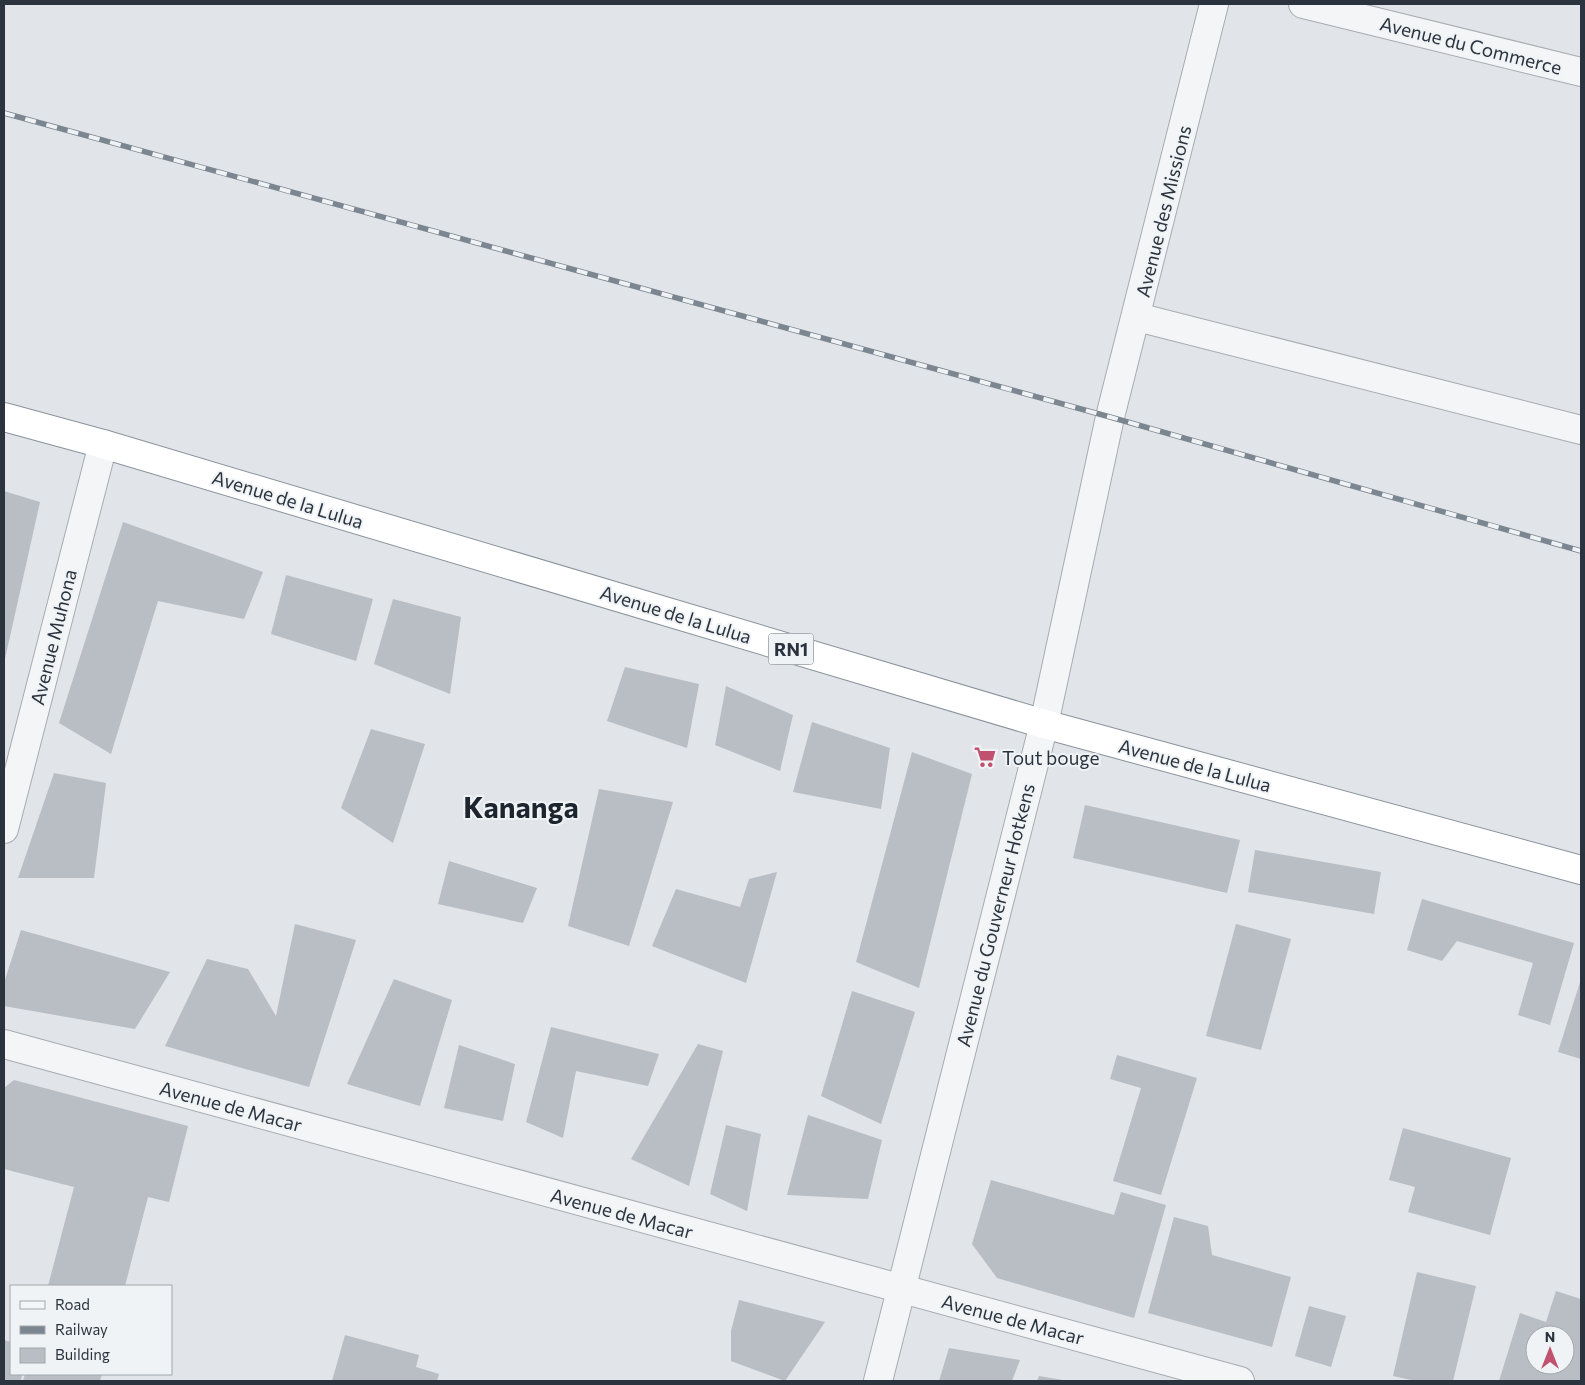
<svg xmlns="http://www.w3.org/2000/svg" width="1585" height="1385" viewBox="0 0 1585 1385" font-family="Commissioner,sans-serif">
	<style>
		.building { fill: #b9bec4; fill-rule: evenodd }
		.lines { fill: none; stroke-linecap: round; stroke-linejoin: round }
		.minor-casing { stroke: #a7acb2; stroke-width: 30 }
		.highway-casing { stroke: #8a939d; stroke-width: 30 }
		.minor { stroke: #f3f5f7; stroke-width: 28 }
		.highway { stroke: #fff; stroke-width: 28 }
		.rail-casing { stroke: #7c8690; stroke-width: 5.5 }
		.rail { stroke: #f0f3f6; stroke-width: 4; stroke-dasharray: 11; stroke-linecap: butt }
		.labels { text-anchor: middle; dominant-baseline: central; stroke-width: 4; stroke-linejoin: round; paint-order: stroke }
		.shield { fill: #f0f3f6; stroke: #666d75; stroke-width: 1 }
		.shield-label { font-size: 18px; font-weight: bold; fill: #2b343e }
		.street-label { font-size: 19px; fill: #2b343e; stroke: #f0f3f6 }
		.poi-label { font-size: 19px; fill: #2b343e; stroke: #f0f3f6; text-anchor: start }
		.town-label { font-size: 29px; font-weight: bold; fill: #1d252f; stroke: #f0f3f6 }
	</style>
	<rect width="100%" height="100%" fill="#e1e4e8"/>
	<!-- building -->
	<g class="building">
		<path d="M4,491L40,502L5,659H4Z"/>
		<path d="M123,522L263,572L244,619L158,601L111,754L59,723Z"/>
		<path d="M286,575L373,599L356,661L271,634Z"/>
		<path d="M393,599L461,617L450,694L374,664Z"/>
		<path d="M625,667L699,684L687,748L607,721Z"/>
		<path d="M726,686L793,715L780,771L715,745Z"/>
		<path d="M812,722L890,748L881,809L793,792Z"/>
		<path d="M371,729L425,744L393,843L341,808Z"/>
		<path d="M912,752L972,774L919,988L856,962Z"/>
		<path d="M54,773L106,783L94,878H18Z"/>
		<path d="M599,789L673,802L629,946L568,926Z"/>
		<path d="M1085,805L1240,840L1227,893L1073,858Z"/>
		<path d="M1255,850L1381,872L1374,914L1248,892Z"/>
		<path d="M449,861L537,888L523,923L438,904Z"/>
		<path d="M777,872L746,983L652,946L676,889L740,907L749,879Z"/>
		<path d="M1422,899L1574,943L1550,1025L1518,1015L1533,963L1457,941L1442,961L1407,950Z"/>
		<path d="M295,924L356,940L309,1087L165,1046L207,959L248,969L276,1016Z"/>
		<path d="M1236,924L1291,939L1261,1050L1206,1036Z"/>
		<path d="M21,930L170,972L135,1029L4,1006V983Z"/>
		<path d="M394,979L452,1000L420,1106L347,1084Z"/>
		<path d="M1581,979V1059L1558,1052Z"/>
		<path d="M852,991L915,1012L881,1124L821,1096Z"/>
		<path d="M551,1027L659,1054L648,1086L576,1071L563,1138L526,1122Z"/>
		<path d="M698,1044L723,1051L689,1186L631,1159Z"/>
		<path d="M459,1045L515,1064L503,1121L444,1108Z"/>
		<path d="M1117,1055L1197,1078L1161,1195L1113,1181L1141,1088L1110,1079Z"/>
		<path d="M14,1080L188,1126L169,1202L148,1197L125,1286H48L74,1187L4,1169V1088Z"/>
		<path d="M808,1115L882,1140L868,1199L787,1195Z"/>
		<path d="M726,1125L761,1134L747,1211L710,1194Z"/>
		<path d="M1403,1128L1511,1158L1490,1235L1408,1212L1415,1187L1389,1180Z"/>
		<path d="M991,1180L1114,1215L1121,1192L1166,1205L1134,1318L997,1278L972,1244Z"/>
		<path d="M1174,1217L1208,1226L1212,1255L1291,1277L1272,1347L1148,1313Z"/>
		<path d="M1417,1272L1476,1286L1453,1381H1415L1393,1376Z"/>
		<path d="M1556,1291L1581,1299V1381H1499L1520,1313L1546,1322ZM1535,1335H1565V1365H1535Z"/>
		<path d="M739,1300L825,1322L785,1381L731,1361V1331Z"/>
		<path d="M1309,1306L1346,1316L1331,1367L1295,1356Z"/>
		<path d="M345,1335L419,1355L416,1367L439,1374L437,1381H332Z"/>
		<path d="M4,1340L11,1342V1374H22L21,1381H4Z"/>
		<path d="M949,1348L1020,1360L1012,1381H939Z"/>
		<path d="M25,1374H102L100,1381H23Z"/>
		<path d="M1039,1376L1063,1380V1381H1037Z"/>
	</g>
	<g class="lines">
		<!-- minor casing -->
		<g class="minor-casing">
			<g id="minor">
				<path d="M1303,4L1581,72"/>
				<path d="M1137,317L1581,430"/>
				<path d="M4,829L103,444"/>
				<path d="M4,1044L1240,1381"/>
				<path d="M878,1381L1044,724L1110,417L1214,4"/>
			</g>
		</g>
		<!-- highway casing -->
		<g class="highway-casing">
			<path id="highway" d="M4,417L103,444L1044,724L1581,870"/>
		</g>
		<!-- minor -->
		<use href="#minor" class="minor"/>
		<!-- highway -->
		<use href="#highway" class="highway"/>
		<!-- rail casing -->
		<g class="rail-casing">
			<path id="rail" d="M4,113L1110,417L1581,551"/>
		</g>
		<!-- rail -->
		<use href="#rail" class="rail"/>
	</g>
	<!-- icons -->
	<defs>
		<g id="supermarket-bare" transform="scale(1.725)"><path d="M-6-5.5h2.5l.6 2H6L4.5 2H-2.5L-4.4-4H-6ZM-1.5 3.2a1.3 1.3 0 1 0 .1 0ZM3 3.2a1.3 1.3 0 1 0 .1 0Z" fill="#c0526f" stroke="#f0f3f6" stroke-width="2.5" paint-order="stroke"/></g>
	</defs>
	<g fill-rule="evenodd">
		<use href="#supermarket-bare" x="985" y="757"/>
	</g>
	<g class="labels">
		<!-- shield labels -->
		<rect class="shield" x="768.5" y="633.5" width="45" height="31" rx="4"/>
		<g class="shield-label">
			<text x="791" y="649">RN1</text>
		</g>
		<!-- street labels -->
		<g class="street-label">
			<text transform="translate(1471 45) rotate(14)">Avenue du Commerce</text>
			<text transform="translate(1163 211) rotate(-76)">Avenue des Missions</text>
			<text transform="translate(288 499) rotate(17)">Avenue de la Lulua</text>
			<text transform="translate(676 614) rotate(17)">Avenue de la Lulua</text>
			<text transform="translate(53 637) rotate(-76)">Avenue Muhona</text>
			<text transform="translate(1195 765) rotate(15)">Avenue de la Lulua</text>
			<text transform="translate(995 915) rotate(-76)">Avenue du Gouverneur Hotkens</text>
			<text transform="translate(231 1106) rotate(15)">Avenue de Macar</text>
			<text transform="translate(622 1213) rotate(15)">Avenue de Macar</text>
			<text transform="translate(1013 1319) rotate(15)">Avenue de Macar</text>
		</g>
		<!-- poi labels -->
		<g class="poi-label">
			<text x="1002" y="757">Tout bouge</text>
		</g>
		<!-- town labels -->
		<g class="town-label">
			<text x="521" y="806">Kananga</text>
		</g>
	</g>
	<!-- border -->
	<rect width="1585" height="1385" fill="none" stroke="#2b343e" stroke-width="10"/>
	<!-- legend -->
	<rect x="10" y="1285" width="162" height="90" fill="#f0f3f6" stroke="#a1a7ac"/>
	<rect x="20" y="1301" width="25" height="8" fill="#f3f5f7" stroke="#a1a7ac"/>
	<text x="55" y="1310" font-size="15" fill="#2b343e">Road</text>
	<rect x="20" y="1326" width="25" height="8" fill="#7c8690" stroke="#a1a7ac"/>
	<text x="55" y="1335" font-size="15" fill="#2b343e">Railway</text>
	<rect x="20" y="1348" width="25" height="15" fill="#b9bec4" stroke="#a1a7ac"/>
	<text x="55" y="1360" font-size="15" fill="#2b343e">Building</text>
	<!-- north arrow -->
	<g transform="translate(1550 1350)"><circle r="24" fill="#f0f3f6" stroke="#a1a7ac"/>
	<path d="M0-4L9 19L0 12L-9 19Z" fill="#c0526f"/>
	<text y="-8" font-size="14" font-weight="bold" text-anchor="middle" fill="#2b343e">N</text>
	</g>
</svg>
